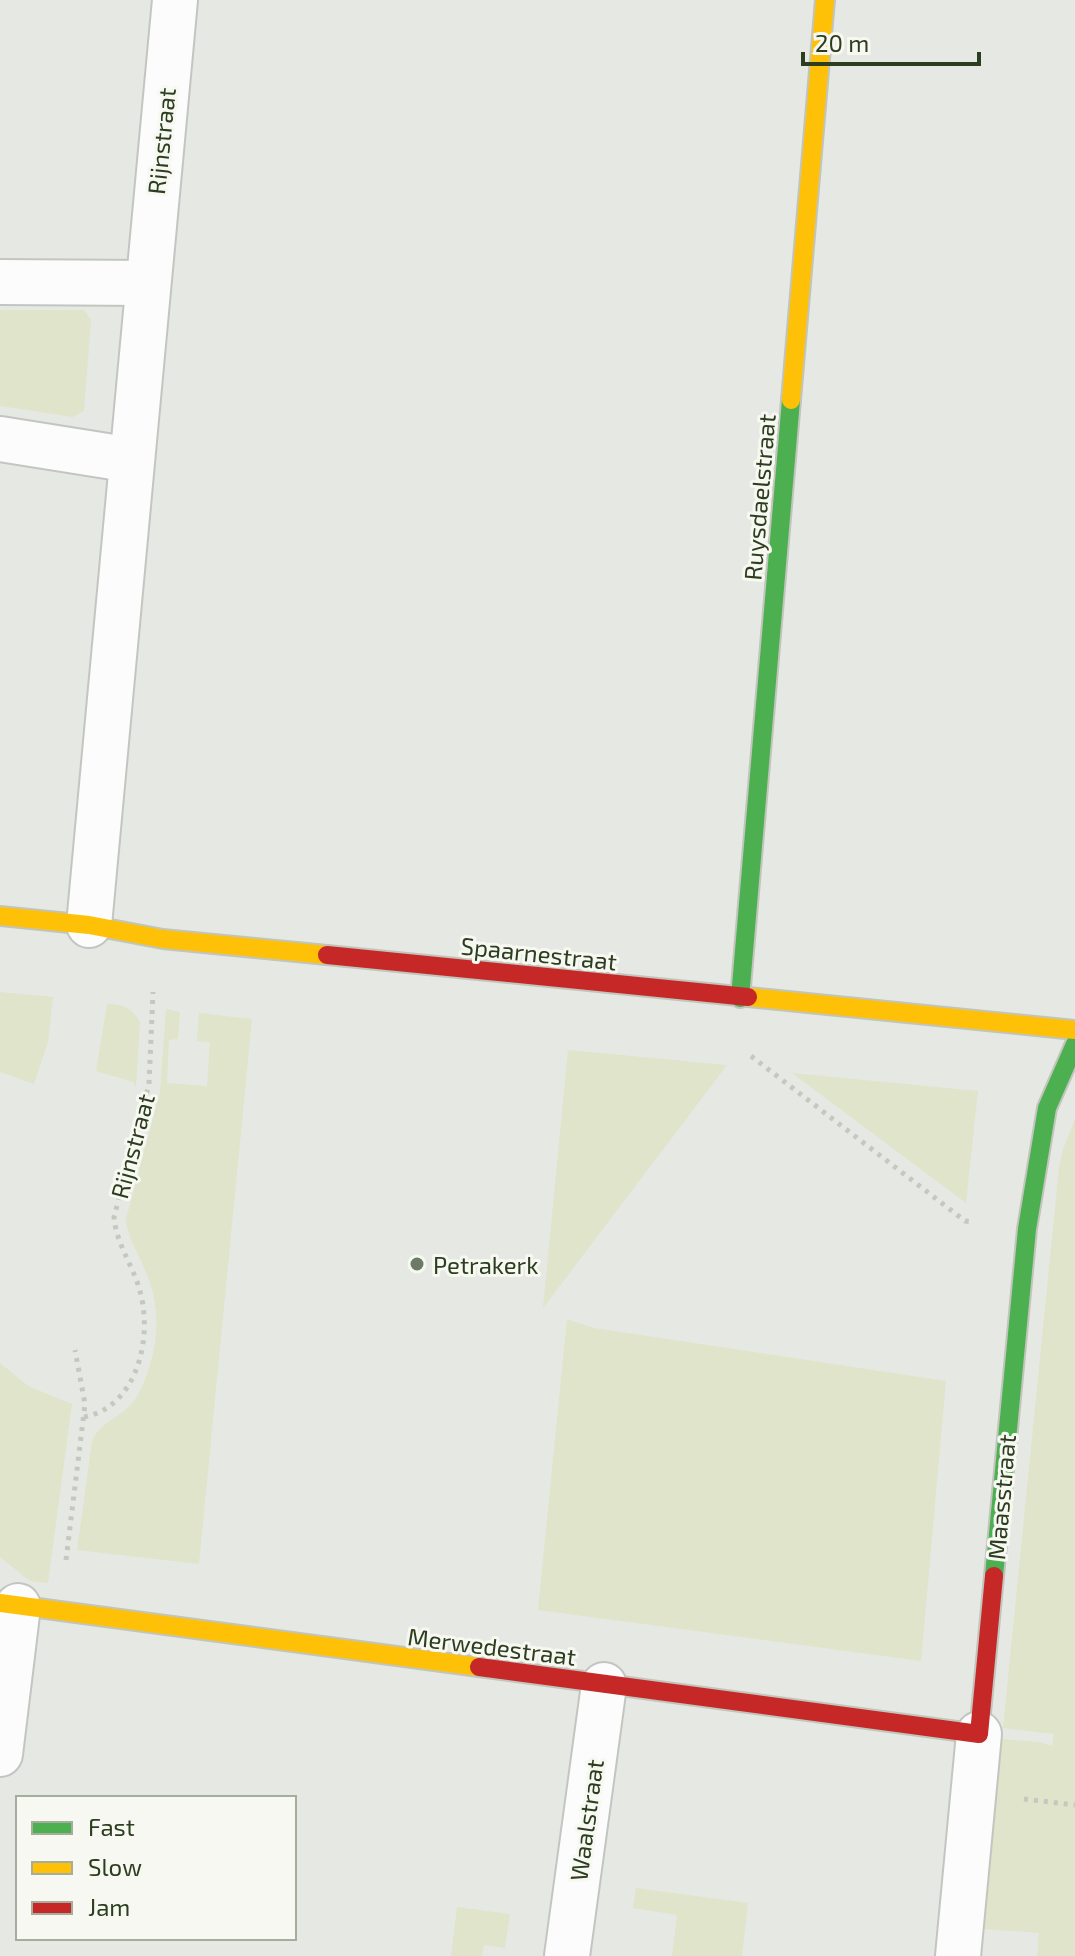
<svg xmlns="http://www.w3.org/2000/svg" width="1075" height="1956" viewBox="0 0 1075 1956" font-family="'Exo 2',sans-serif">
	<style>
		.green { fill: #dfe4cb }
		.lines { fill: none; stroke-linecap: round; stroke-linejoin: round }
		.street-casing { stroke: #c3c6c0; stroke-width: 48 }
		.fast-casing { stroke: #c1c5bc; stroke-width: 22 }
		.slow-casing { stroke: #c1c5bc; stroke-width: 22 }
		.jam-casing { stroke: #c1c5bc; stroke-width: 22 }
		.path { stroke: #c4c9c0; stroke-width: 5; stroke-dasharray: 4 6; stroke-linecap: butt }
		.street { stroke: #fbfcfb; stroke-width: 44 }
		.fast { stroke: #4caf50; stroke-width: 18 }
		.slow { stroke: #ffc107; stroke-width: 18 }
		.jam { stroke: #c62828; stroke-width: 18 }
		.poi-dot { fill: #6d7a64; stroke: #f6f8f1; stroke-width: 3 }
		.labels { text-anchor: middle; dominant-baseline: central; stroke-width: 6; stroke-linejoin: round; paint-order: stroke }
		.street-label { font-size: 24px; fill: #2c3e1f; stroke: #f6f8f1 }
		.poi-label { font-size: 24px; fill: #2c3e1f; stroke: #f6f8f1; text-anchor: start }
	</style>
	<rect width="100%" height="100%" fill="#e6e9e3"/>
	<!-- green -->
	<g class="green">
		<path d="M0,310H84L91,320L84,411L73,417L0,406Z"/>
		<path d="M0,992L53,997L48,1042L34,1084L0,1072Z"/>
		<path d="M107,1004C122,1004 133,1008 140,1022L136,1087L133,1082L96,1071Z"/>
		<path d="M166,1009L180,1012L178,1039L169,1040L167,1083L207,1086L210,1042L197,1041L199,1013L252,1019L199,1564L77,1550L92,1441C101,1419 125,1419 139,1393C158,1355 163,1311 146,1272C139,1255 127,1237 126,1219L160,1092Z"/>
		<path d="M568,1050L727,1065L543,1308Z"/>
		<path d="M792,1073L978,1091L966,1203Z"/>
		<path d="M1075,1119V1956H1037L1039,1933L984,1929L1002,1739L1040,1742L1052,1746L1054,1734L1003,1728L1059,1168L1063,1149Z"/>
		<path d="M567,1319L594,1328L946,1381L921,1661L538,1610Z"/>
		<path d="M0,1363L28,1386L72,1404L48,1583L30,1581L0,1557Z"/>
		<path d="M636,1888L748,1903L742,1956H672L677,1915L633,1908Z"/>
		<path d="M457,1907L510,1914L505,1948L484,1945L482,1956H451Z"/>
	</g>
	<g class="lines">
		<!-- street casing -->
		<g class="street-casing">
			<g id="street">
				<path d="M0,282L147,283"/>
				<path d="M0,439L132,460"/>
				<path d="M89,925L175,0"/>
				<path d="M0,1754L18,1606"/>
				<path d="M567,1956L604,1685"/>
				<path d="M958,1956L979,1734"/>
			</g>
		</g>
		<!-- fast casing -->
		<g class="fast-casing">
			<g id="fast">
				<path d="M740,998L791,400"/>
				<path d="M994,1576L1027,1229L1047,1108L1075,1044"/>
			</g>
		</g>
		<!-- slow casing -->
		<g class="slow-casing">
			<g id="slow">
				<path d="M791,400L825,0"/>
				<path d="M0,916L89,925L163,939L327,955"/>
				<path d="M748,997L1075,1030"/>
				<path d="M0,1603L479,1667"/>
			</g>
		</g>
		<!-- jam casing -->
		<g class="jam-casing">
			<g id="jam">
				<path d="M327,955L748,997"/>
				<path d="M479,1667L979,1734L994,1576"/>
			</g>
		</g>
		<!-- path -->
		<g class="path">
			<path d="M751,1056L965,1221L974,1222"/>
			<path d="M84,1417C138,1407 154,1335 139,1288C132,1264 116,1243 114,1217L149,1084L153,992"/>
			<path d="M66,1560L85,1404L75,1350"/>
			<path d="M1024,1799L1075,1805"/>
		</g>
		<!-- street -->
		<use href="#street" class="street"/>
		<!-- fast -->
		<use href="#fast" class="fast"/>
		<!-- slow -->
		<use href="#slow" class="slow"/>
		<!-- jam -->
		<use href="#jam" class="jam"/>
	</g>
	<!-- markers -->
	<circle class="poi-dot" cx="417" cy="1264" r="8"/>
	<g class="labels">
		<!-- street labels -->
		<g class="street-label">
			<text transform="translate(161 141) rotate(-84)">Rijnstraat</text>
			<text transform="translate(759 497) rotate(-85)">Ruysdaelstraat</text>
			<text transform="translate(539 953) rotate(6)">Spaarnestraat</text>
			<text transform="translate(132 1146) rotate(-75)">Rijnstraat</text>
			<text transform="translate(1001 1497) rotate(-85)">Maasstraat</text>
			<text transform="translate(492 1646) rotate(7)">Merwedestraat</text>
			<text transform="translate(586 1820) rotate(-82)">Waalstraat</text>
		</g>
		<!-- poi labels -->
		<g class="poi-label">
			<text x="433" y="1264">Petrakerk</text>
		</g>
	</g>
	<!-- legend -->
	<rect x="16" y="1796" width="280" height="144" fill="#f6f8f1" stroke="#a5ae9d" stroke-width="2"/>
	<rect x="32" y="1822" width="40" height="12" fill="#4caf50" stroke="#a5ae9d" stroke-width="2"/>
	<text x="88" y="1836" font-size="24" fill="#2c3e1f">Fast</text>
	<rect x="32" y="1862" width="40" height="12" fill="#ffc107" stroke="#a5ae9d" stroke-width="2"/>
	<text x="88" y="1876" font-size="24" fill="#2c3e1f">Slow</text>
	<rect x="32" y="1902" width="40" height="12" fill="#c62828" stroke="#a5ae9d" stroke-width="2"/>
	<text x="88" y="1916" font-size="24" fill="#2c3e1f">Jam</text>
	<!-- scale -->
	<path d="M803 52v12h176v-12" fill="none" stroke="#2c3e1f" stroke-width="4"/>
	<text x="815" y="52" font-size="24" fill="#2c3e1f" stroke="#f6f8f1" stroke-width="6" paint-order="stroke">20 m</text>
</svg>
